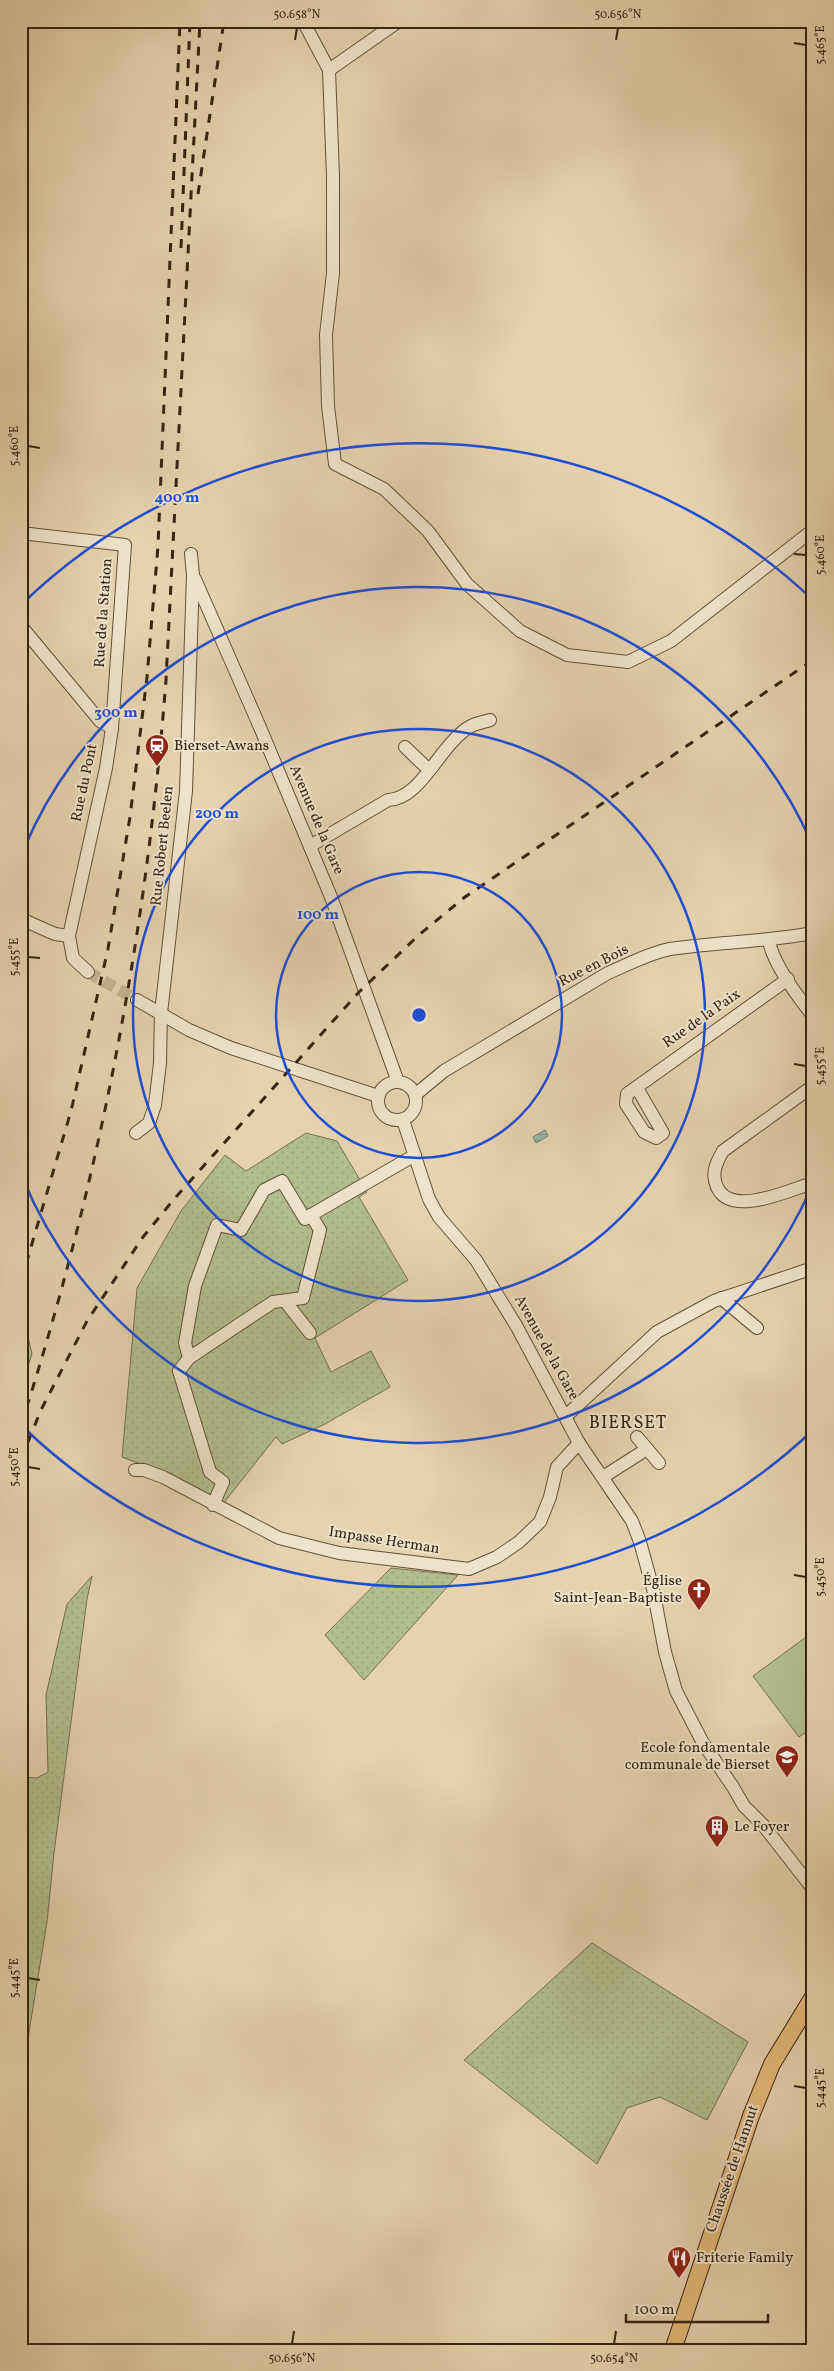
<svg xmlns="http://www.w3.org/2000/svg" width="834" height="2371" viewBox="0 0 834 2371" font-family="Vollkorn,serif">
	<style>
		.grass { fill: url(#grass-dots); stroke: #747051 }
		.green { fill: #b1bd8d; stroke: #747051 }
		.water { fill: url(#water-rules); stroke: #707d6e }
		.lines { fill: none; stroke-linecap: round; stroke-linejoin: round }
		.minor-tunnel { stroke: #c3af8f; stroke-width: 12; stroke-dasharray: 12 6; stroke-linecap: butt }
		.minor-casing { stroke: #62503b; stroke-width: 14 }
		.major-casing { stroke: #362415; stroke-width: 18 }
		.minor { stroke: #efe2ca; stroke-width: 12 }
		.major { stroke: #e3b977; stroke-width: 16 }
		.rail { stroke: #362415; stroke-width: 3; stroke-dasharray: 9 9; stroke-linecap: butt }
		.ticks { fill: none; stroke: #362415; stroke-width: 2 }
		.ring { fill: none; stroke: #1d4ed8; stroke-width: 2.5 }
		.labels { text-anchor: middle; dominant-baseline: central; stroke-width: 4; stroke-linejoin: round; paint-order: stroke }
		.street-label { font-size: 15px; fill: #362415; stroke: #efe2ca }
		.poi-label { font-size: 15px; fill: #362415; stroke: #efe2ca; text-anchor: start }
		.quarter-label { font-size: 18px; letter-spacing: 1px; fill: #362415; stroke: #efe2ca }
		.centre { fill: #1d4ed8; stroke: #efe2ca; stroke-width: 2.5 }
		.ring-label { font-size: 15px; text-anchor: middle; font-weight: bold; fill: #1d4ed8; stroke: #efe2ca; stroke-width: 4; stroke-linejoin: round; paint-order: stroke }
		.neatline { fill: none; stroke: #362415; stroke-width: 2 }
		.ticks-label { font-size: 12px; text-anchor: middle; fill: #362415 }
	</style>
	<defs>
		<pattern id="grass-dots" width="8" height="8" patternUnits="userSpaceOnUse" patternTransform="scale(1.25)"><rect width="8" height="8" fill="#b1bd8d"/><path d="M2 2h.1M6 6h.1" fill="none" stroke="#99a279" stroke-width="1.8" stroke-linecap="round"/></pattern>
		<pattern id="water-rules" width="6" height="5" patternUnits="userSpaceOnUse" patternTransform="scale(1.25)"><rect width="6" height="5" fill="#96b8aa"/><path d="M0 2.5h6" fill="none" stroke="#7b9589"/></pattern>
	</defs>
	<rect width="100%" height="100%" fill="#e6d2ae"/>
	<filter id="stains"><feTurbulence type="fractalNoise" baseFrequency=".004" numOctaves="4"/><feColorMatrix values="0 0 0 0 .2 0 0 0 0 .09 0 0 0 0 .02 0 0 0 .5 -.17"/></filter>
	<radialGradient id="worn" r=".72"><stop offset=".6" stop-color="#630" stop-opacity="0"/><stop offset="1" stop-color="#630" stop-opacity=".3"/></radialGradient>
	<!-- grass -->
	<g class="grass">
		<path d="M306,1133L337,1141L367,1192L359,1197L408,1280L315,1338L331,1372L371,1351L390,1387L325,1424L282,1444L276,1437L222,1505L172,1476L122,1457L137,1288L181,1211L225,1155L246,1171Z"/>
		<path d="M23,1315L32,1354L21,1387V1321Z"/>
		<path d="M391,1568L458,1575L364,1680L325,1635Z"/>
		<path d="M92,1576L87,1599L54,1853L47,1922L21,2081V1777L37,1778L48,1772L46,1695L67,1604Z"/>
		<path d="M592,1943L748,2042L707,2120L660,2097L627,2108L597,2164L464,2060Z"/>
	</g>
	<!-- green -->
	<path class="green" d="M813,1632V1727L799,1737L753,1676Z"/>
	<!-- water -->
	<path class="water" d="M545,1130L548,1136L536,1143L533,1137Z"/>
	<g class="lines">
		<!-- minor-tunnel -->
		<path class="minor-tunnel" d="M88,972L137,1000"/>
		<!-- minor casing -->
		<g class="minor-casing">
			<g id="minor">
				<path d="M303,21L329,70L333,176V273L326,335L328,406L335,464L384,489L428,531L467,584L520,631L567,655L628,662L671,641L813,530"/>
				<path d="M329,70L399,21"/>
				<path d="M21,533L125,545L112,728L106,768L69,936L73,958L88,972"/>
				<path d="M195,579L259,725L331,897L398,1082"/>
				<path d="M21,626L100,721L112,728"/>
				<path d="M405,747L428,769"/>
				<path d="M310,846L388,800C422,799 440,743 471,726C477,723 484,722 490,720"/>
				<path d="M21,919L55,934L69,936"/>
				<path d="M769,941C773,964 798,997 813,1016"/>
				<path d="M137,1000L189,1030L231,1048L378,1096"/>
				<circle cx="397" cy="1101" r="19"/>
				<path d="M813,1086L723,1151C716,1163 711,1174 717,1187C731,1218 789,1190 813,1183"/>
				<path d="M637,1088L663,1133L656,1138L644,1132L626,1104L627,1094L788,979"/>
				<path d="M415,1095L444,1071L608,973C627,965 649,953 670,949C717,942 765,942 813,933"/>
				<path d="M403,1120L429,1199L439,1217L476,1260L517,1327L579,1443L632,1521L640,1542L653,1589L665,1652L676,1691L703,1743L733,1787L744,1806L763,1825L813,1889"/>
				<path d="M136,1133L149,1123L155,1105L160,1063L161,1013L186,791L193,575L191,554"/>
				<path d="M311,1215L415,1155"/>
				<path d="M721,1298L757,1328"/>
				<path d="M285,1301L310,1333"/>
				<path d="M189,1358L273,1302L303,1298L320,1230L311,1215L305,1219L282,1181L264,1190L241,1230L217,1225L195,1286L185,1343L189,1358L179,1371L210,1472L223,1482L213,1505"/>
				<path d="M566,1416L657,1332L714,1301L813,1268"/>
				<path d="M637,1437L659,1463"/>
				<path d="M135,1470H144L163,1477L279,1538L339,1553L469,1569L497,1557L519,1542L540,1522L550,1497L557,1467L579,1443"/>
				<path d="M603,1477L647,1449"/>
			</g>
		</g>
		<!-- major casing -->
		<g class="major-casing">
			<path id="major" d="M673,2350L751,2116L772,2064L813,1997"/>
		</g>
		<!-- minor -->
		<use href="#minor" class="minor"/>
		<!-- major -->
		<use href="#major" class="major"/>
		<!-- rail -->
		<g class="rail">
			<path d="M198,194L224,21"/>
			<path d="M181,248L190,21"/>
			<path d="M21,1281L71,1111L108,949L130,817L147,677L158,546L180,21"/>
			<path d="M21,1425C100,1180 146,937 166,680L200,21"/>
			<path d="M21,1459L41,1410L87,1321L143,1237L175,1198L359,992L420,934L465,897L813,660"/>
		</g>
	</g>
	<!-- ticks -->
	<path class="ticks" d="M295,40L297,28M616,40L618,28M794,43L806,45M28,446L40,448M794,554L806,555M28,957L40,958M794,1064L806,1066M28,1467L40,1469M794,1575L806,1577M28,1978L40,1980M794,2086L806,2088M292,2344L294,2331M614,2344L616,2331"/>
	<!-- distance rings -->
	<g class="ring">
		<circle cx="419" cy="1015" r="143"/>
		<circle cx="419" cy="1015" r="286"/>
		<path d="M812 1186A429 429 0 0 1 23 1179M23 851A429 429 0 0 1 812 844"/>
		<path d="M813 1430A572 572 0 0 1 22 1426M22 604A572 572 0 0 1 813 600"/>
	</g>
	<!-- icons -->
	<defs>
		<g id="station-pin" transform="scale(1.25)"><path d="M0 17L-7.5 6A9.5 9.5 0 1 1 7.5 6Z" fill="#8f2418" stroke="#efe2ca"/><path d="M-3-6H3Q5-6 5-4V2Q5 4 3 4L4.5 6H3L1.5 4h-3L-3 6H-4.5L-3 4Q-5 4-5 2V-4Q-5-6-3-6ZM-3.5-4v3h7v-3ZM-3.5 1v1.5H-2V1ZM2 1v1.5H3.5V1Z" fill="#fff"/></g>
		<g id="church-pin" transform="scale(1.25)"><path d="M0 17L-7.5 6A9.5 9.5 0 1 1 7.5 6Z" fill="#8f2418" stroke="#efe2ca"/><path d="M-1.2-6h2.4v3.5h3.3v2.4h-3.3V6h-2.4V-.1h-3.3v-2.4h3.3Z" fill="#fff"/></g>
		<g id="school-pin" transform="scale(1.25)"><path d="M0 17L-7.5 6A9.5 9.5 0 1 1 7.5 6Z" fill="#8f2418" stroke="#efe2ca"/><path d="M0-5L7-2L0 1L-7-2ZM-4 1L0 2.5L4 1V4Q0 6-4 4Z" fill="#fff"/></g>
		<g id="building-pin" transform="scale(1.25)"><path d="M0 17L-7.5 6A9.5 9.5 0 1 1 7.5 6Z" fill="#8f2418" stroke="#efe2ca"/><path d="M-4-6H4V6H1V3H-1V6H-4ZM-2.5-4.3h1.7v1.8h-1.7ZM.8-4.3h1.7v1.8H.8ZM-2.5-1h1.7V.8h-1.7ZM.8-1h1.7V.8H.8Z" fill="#fff"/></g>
		<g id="restaurant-pin" transform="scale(1.25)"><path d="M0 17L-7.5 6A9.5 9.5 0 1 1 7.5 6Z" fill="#8f2418" stroke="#efe2ca"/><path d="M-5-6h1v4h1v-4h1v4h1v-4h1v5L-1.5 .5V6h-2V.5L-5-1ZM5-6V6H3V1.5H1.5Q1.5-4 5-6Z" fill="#fff"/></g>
	</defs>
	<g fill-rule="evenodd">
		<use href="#station-pin" x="157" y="746"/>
		<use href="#church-pin" x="699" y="1590"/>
		<use href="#school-pin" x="787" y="1757"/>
		<use href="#building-pin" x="717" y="1827"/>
		<use href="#restaurant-pin" x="679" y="2258"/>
	</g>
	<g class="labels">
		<!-- street labels -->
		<g class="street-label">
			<text transform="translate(104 613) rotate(-86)">Rue de la Station</text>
			<text transform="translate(85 783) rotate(-78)">Rue du Pont</text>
			<text transform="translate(316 820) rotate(67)">Avenue de la Gare</text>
			<text transform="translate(163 846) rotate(-84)">Rue Robert Beelen</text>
			<text transform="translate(594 966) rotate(-27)">Rue en Bois</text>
			<text transform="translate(702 1019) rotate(-35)">Rue de la Paix</text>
			<text transform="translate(546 1348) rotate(61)">Avenue de la Gare</text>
			<text transform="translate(384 1541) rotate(9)">Impasse Herman</text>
			<text transform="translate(733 2169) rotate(-71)">Chaussée de Hannut</text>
		</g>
		<!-- poi labels -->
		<g class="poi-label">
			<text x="174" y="746">Bierset-Awans</text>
			<text x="682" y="1581" text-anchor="end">Église<tspan x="682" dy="17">Saint-Jean-Baptiste</tspan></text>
			<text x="770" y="1748" text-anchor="end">Ecole fondamentale<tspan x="770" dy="17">communale de Bierset</tspan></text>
			<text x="734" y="1827">Le Foyer</text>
			<text x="696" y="2258">Friterie Family</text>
		</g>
		<!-- quarter labels -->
		<g class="quarter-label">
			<text x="628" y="1423">BIERSET</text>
		</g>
	</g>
	<circle cx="419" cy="1015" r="8" class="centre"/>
	<g class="ring-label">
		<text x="177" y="502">400 m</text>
		<text x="116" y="717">300 m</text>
		<text x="217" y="818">200 m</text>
		<text x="318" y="919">100 m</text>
	</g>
	<!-- margin -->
	<rect width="834" height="2371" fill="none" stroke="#e6d2ae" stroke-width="55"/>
	<!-- scale -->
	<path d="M626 2314v8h142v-8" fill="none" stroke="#362415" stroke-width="2.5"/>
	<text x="634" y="2314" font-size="15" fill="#362415" stroke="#efe2ca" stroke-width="4" paint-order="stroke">100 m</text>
	<rect x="28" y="28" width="778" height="2316" class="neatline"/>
	<g class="ticks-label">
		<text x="297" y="18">50.658°N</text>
		<text x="618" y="18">50.656°N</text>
		<text transform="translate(820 45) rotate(-90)" y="4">5.465°E</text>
		<text transform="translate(14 446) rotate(-90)" y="4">5.460°E</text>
		<text transform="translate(820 555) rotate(-90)" y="4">5.460°E</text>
		<text transform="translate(14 957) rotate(-90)" y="4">5.455°E</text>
		<text transform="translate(820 1066) rotate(-90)" y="4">5.455°E</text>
		<text transform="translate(14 1467) rotate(-90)" y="4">5.450°E</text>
		<text transform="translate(820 1577) rotate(-90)" y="4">5.450°E</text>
		<text transform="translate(14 1978) rotate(-90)" y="4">5.445°E</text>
		<text transform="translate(820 2088) rotate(-90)" y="4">5.445°E</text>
		<text x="292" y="2362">50.656°N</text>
		<text x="614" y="2362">50.654°N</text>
	</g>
	<rect width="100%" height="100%" filter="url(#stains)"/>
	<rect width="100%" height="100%" fill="url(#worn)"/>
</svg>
